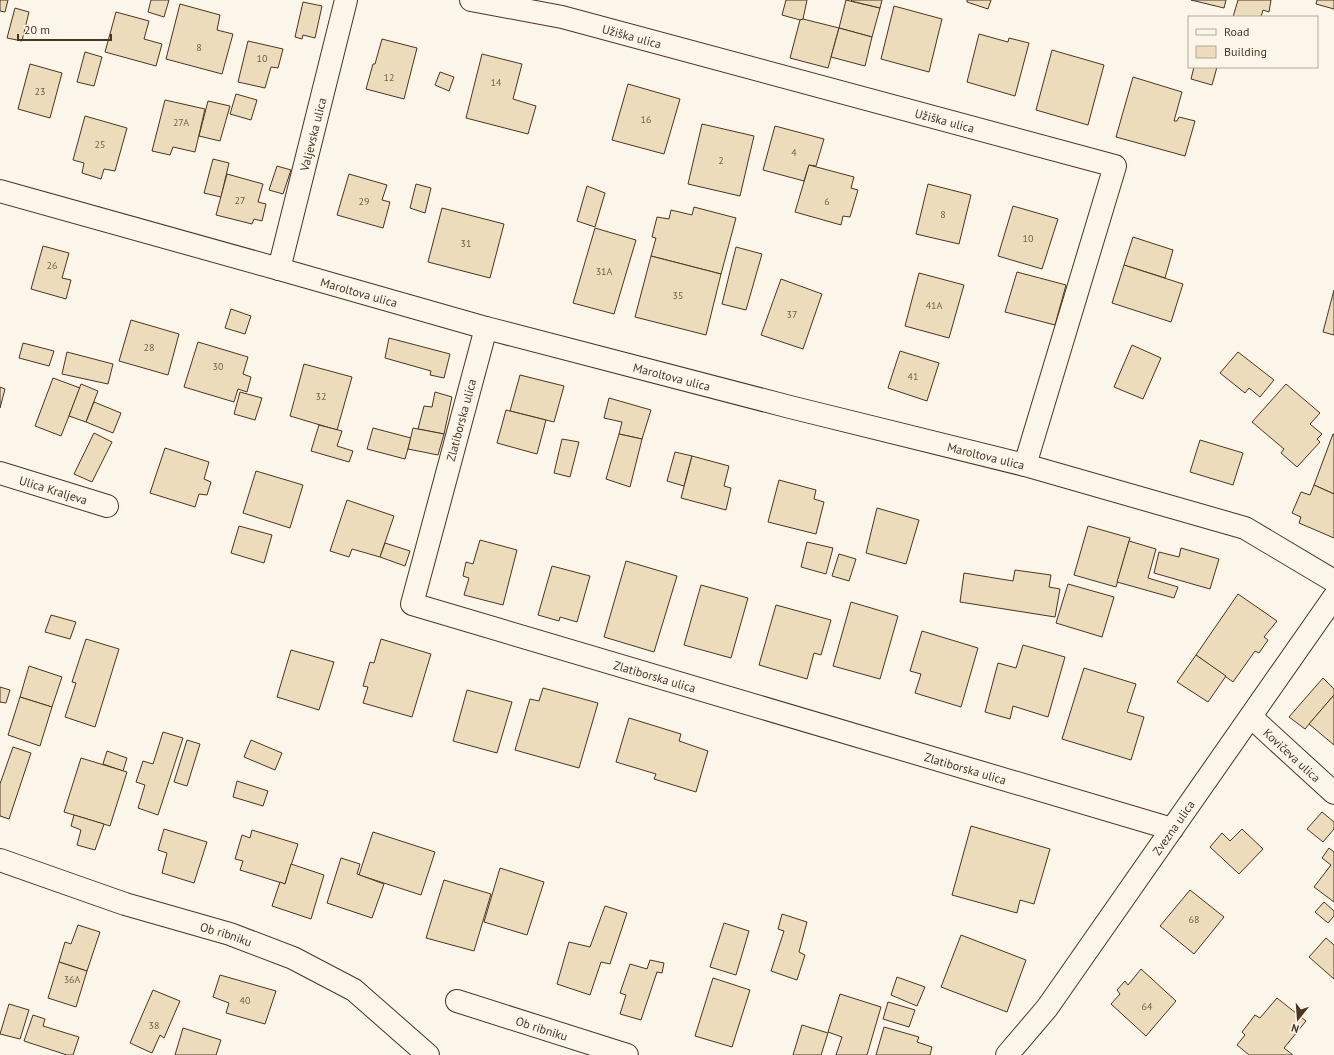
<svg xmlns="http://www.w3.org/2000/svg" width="1334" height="1055" viewBox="0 0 1334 1055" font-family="'PT Sans',sans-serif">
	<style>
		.building { fill: #ecdcbc; stroke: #4a3520 }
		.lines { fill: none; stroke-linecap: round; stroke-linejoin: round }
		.minor-casing { stroke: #4a3520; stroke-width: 24 }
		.minor { stroke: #fbf6e9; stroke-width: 22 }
		.labels { text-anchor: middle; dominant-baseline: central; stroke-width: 3; stroke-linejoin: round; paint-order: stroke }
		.number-label { font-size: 10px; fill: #725f47 }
		.street-label { font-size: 12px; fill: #4a3520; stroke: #fbf6e9 }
	</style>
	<rect width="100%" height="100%" fill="#fbf6e9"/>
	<!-- building -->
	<g class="building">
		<path d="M0,0H8L5,12L0,11Z"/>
		<path d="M151,0H169L164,17L148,12Z"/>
		<path d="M786,0H807L803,19L800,20L782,15Z"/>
		<path d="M846,0L880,8L872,37L839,28Z"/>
		<path d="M852,0H882L880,8L851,1Z"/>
		<path d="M967,0H991L988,9L967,2Z"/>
		<path d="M1191,0H1226L1224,8Z"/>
		<path d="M1238,0H1271L1269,12L1263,10L1261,17H1233Z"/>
		<path d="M1317,0H1334V9L1316,4Z"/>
		<path d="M303,2L322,6L315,38L303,35L302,39L295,37Z"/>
		<path d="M180,4L220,15L217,30L233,34L222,74L166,59Z"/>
		<path d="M894,6L942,19L929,72L881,59Z"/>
		<path d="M15,8L29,12L22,41L7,38Z"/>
		<path d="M116,12L149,21L144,39L162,44L156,66L105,52Z"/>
		<path d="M803,19L839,28L828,68L790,58L800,20Z"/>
		<path d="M839,28L872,37L865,66L831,57Z"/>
		<path d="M979,34L1008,42L1009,38L1029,43L1015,96L967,82Z"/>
		<path d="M382,39L417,48L404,99L366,89L373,64H375Z"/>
		<path d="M248,41L283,49L278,68L271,67L265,88L238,82Z"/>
		<path d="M1052,50L1104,65L1088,125L1036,110Z"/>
		<path d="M85,52L102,57L94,86L77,82Z"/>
		<path d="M482,54L522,64L513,99L536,106L528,134L466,118Z"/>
		<path d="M30,64L62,73L50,118L18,109Z"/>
		<path d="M1194,67H1217L1212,85L1191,79Z"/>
		<path d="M440,72L454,77L449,91L435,85Z"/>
		<path d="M1133,77L1182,92L1174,121H1177L1179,117L1195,121L1185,156L1116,137Z"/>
		<path d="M628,84L680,99L664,154L612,140Z"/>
		<path d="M236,94L257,100L251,120L230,114Z"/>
		<path d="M165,100L205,109L195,152L173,147L170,155L152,151Z"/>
		<path d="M208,101L230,106L220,141L199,136Z"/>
		<path d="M85,116L127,128L115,171L104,169L101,179L82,173L84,163L73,160Z"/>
		<path d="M702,124L754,136L740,196L688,184Z"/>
		<path d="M775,126L824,139L816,166L809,165L804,181L763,170Z"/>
		<path d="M213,159L229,163L221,197L204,193Z"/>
		<path d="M809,165L854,177L851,188L858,190L850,217L843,216L841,225L795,212Z"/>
		<path d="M277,166L291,170L283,194L269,190Z"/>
		<path d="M227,174L263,184L258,202L266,204L262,221L254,219L252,224L216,215Z"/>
		<path d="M349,174L387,185L382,200L390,202L383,228L337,215Z"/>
		<path d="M416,184L431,188L425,213L410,208Z"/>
		<path d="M928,184L971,195L959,244L916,234Z"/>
		<path d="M587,186L605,193L595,227L577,221Z"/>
		<path d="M1013,206L1058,219L1042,269L998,256Z"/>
		<path d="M694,207L736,218L721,274L651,256L656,238L652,237L657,217L669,219L671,210L692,215Z"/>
		<path d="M442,208L504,224L490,278L428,262Z"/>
		<path d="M595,228L636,240L614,314L573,303Z"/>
		<path d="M1133,237L1173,250L1165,278L1124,265Z"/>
		<path d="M43,246L69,253L62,278L71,280L66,299L31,289Z"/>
		<path d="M736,247L762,254L746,310L722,304Z"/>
		<path d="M651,256L721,274L706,335L635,317Z"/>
		<path d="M1124,265L1183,284L1171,322L1112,303Z"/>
		<path d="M1017,272L1066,285L1055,325L1005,312Z"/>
		<path d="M919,273L964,285L949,338L905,326Z"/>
		<path d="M781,279L822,294L803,349L761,335Z"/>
		<path d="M1334,290V335L1323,332Z"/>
		<path d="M231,309L251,316L245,334L225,328Z"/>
		<path d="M131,320L179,334L168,375L119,361Z"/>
		<path d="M389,338L450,354L444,378L430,375L431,371L385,358Z"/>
		<path d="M198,342L248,357L243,374L251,377L247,392L238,389L234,402L184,387Z"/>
		<path d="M23,343L54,351L49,366L19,358Z"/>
		<path d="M1132,345L1161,358L1143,399L1114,387Z"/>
		<path d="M900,351L939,363L927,401L888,388Z"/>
		<path d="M67,352L113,364L108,384L62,374Z"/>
		<path d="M1238,352L1274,380L1260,397L1249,388L1245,393L1220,373Z"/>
		<path d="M304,364L352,377L337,430L290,416Z"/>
		<path d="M520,375L564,386L554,422L510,411Z"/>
		<path d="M53,378L80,388L61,436L35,426Z"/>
		<path d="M81,384L98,391L86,422L69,416Z"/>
		<path d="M1286,384L1320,413L1310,424L1322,434L1317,439L1320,442L1297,467L1281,453L1284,449L1252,422Z"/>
		<path d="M0,387L5,389L0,408Z"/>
		<path d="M240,392L262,398L255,420L234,414Z"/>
		<path d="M435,392L452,397L444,434L418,429L424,406L432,407Z"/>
		<path d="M609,398L651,410L642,439L619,434L622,422L604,418Z"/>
		<path d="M94,402L121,413L113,433L86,422Z"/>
		<path d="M506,410L546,420L537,454L497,443Z"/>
		<path d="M319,425L342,431L337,446L353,451L349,462L311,451Z"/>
		<path d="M373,428L411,438L405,459L367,449Z"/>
		<path d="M413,428L444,434L438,455L408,449Z"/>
		<path d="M94,433L112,442L92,482L74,474Z"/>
		<path d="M619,434L642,439L630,487L606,479Z"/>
		<path d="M1333,434H1334V494L1314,485Z"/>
		<path d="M562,439L579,442L570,477L554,473Z"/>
		<path d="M1200,440L1243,453L1233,485L1190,472Z"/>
		<path d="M165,448L209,462L204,479L211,482L207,495L199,494L195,507L150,493Z"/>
		<path d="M675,452L692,456L684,486L667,481Z"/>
		<path d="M692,456L729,466L724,486L731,488L726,510L681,498Z"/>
		<path d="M256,471L303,485L290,528L243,513Z"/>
		<path d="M779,480L816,490L814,499L824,502L816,534L768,522Z"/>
		<path d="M1314,485L1334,494V538L1299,523L1301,517L1292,513L1301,492L1310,495Z"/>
		<path d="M347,500L394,516L380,557L352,549L349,557L330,551Z"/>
		<path d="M877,508L919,520L906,564L866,553Z"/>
		<path d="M239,526L272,535L264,563L231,553Z"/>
		<path d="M1088,526L1130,538L1116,587L1074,575Z"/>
		<path d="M480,540L517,550L503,605L464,595L469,578L463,576L466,562L473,564Z"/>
		<path d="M1129,541L1156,549L1148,578L1178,587L1174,598L1117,582Z"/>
		<path d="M807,542L833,548L826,574L801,567Z"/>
		<path d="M385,543L410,551L405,566L380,557Z"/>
		<path d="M1181,548L1219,559L1210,589L1154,573L1159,552L1179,557Z"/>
		<path d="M839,554L856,559L849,581L832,576Z"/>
		<path d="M626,561L677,576L654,652L604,637Z"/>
		<path d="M552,566L590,576L577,622L560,617L559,621L538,615Z"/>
		<path d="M1015,570L1051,575L1049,587L1060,589L1055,617L960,602L964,573L1013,581Z"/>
		<path d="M1068,584L1114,597L1102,637L1056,623Z"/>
		<path d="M701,585L748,598L731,658L684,645Z"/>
		<path d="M1238,594L1277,621L1264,637L1268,640L1259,653L1255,651L1233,682L1196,655Z"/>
		<path d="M851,602L898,616L880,679L833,666Z"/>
		<path d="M776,605L831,620L821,655L814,653L807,679L759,665Z"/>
		<path d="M51,615L76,622L70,639L45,632Z"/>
		<path d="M922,631L978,648L961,707L915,693L921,674L910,671Z"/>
		<path d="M86,639L119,649L95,727L65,717L76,683L72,682Z"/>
		<path d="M381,639L431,654L412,717L363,703L368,687L363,686L370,662L374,663Z"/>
		<path d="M1023,645L1065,657L1048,717L1013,706L1010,719L985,712L998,663L1016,668Z"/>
		<path d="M291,650L334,662L319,710L277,697Z"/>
		<path d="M1196,655L1226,676L1208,702L1177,682Z"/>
		<path d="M29,666L62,677L52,707L20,697Z"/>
		<path d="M1084,668L1136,684L1127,712L1144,717L1131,760L1062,739Z"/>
		<path d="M1323,678L1334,689V695L1305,729L1289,717Z"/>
		<path d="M0,687L10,690L6,703L0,702Z"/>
		<path d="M543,688L598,703L579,768L515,750L530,699L539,701Z"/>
		<path d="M467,690L512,702L497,753L453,741Z"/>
		<path d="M1334,695V745L1309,724Z"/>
		<path d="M20,697L52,707L40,746L8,735Z"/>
		<path d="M629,718L681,734L679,741L708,751L696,792L654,779L656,774L616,762Z"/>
		<path d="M163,732L183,738L158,815L138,808L145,785L136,782L143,761L153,764Z"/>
		<path d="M187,740L200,744L187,786L174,782Z"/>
		<path d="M251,740L282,753L275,770L244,757Z"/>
		<path d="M13,747L31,753L9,819L0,816V784Z"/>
		<path d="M107,751L127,758L123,771L103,764Z"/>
		<path d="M81,758L127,772L110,826L64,812Z"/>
		<path d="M237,781L268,791L263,806L233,797Z"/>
		<path d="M1322,812L1334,822V829L1323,842L1307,829Z"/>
		<path d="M74,815L104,824L95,850L77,845L81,830L71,826Z"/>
		<path d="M971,826L1050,849L1034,904L1020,900L1017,913L952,895Z"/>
		<path d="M164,829L207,842L194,883L162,873L167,853L158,850Z"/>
		<path d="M1242,829L1263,849L1239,874L1210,847L1222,833L1230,841Z"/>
		<path d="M252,830L298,844L285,884L240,870L243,861L235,859L242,835L250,838Z"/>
		<path d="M373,832L435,852L421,895L359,875Z"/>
		<path d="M1329,848L1334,852V902L1314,887L1331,865L1322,858Z"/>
		<path d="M341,858L360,864L357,874L384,884L372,918L327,903Z"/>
		<path d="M291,864L324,875L311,919L272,906L280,882L285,884Z"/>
		<path d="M500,868L544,882L527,935L484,922Z"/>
		<path d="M444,880L491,894L474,951L426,938Z"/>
		<path d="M1190,890L1224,917L1194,954L1160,926Z"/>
		<path d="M1324,902L1334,911V916L1328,923L1315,912Z"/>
		<path d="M605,906L627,913L610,964L601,962L590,995L557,984L569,942L590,947Z"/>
		<path d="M782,914L807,922L799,952L805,955L797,980L771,971L784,931L778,929Z"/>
		<path d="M724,923L749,931L736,975L710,967Z"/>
		<path d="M78,925L100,932L87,971L59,962L65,942L71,944Z"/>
		<path d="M961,935L1026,960L1007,1012L941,987Z"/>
		<path d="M1326,938L1334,945V979L1309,957Z"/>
		<path d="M650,960L664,963L662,973L657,972L641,1020L620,1014L626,995L620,993L630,964L647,969Z"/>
		<path d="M59,962L87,971L76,1007L48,998Z"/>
		<path d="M1141,969L1176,1001L1146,1036L1111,1004L1120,994L1117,990L1125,981L1128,985Z"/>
		<path d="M220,975L276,991L265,1024L226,1013L229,1003L213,997Z"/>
		<path d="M897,977L925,987L917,1006L891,995Z"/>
		<path d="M713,978L750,990L732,1047L695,1036Z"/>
		<path d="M153,990L180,1001L164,1038L160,1035L152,1053L130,1043Z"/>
		<path d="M840,994L881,1007L867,1055H836L842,1037L828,1032Z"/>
		<path d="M1277,998L1306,1021L1284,1048L1293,1055H1249L1237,1045L1245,1035L1242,1032L1255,1015L1260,1018Z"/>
		<path d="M888,1002L915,1010L909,1027L883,1019Z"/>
		<path d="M9,1004L29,1010L20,1039L0,1034Z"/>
		<path d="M33,1015L45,1019L43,1026L79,1037L73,1055H67L24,1041Z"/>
		<path d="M802,1025L828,1033L821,1055H793Z"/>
		<path d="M884,1027L919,1037L917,1042L932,1047L930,1055H876Z"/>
		<path d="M183,1028L221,1040L216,1055H175Z"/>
	</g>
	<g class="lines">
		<!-- minor casing -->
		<g class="minor-casing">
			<g id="minor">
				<path id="s1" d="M471,0L562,17L1115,166L1025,465"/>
				<path id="s2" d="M0,191L279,269L486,328L790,407L1025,465L1245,528L1334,581"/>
				<path id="s3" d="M279,269L346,0"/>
				<path id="s4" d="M486,328L412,604L1172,829"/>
				<path id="s5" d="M0,473L107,506"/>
				<path id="s6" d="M1251,717L1334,793"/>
				<path id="s7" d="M0,860L125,904L230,934L293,958L354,990L428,1055"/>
				<path id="s8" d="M457,1001L627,1055"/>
				<path id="s9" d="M1007,1055L1047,1008L1334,597"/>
			</g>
		</g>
		<!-- minor -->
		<use href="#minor" class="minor"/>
	</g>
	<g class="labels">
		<!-- number labels -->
		<g class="number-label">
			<text x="199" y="47">8</text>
			<text x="262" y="58">10</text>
			<text x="389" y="77">12</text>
			<text x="496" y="82">14</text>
			<text x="40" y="91">23</text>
			<text x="646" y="119">16</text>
			<text x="181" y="122">27A</text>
			<text x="100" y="144">25</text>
			<text x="794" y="152">4</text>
			<text x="721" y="160">2</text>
			<text x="240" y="200">27</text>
			<text x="364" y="201">29</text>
			<text x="827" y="201">6</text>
			<text x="943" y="214">8</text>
			<text x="1028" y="238">10</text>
			<text x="466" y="243">31</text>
			<text x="52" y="265">26</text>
			<text x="604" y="271">31A</text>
			<text x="678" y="295">35</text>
			<text x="934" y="305">41A</text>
			<text x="792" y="314">37</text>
			<text x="149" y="347">28</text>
			<text x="218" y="366">30</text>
			<text x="913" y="376">41</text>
			<text x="321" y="396">32</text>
			<text x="1194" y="919">68</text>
			<text x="72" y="979">36A</text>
			<text x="245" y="1000">40</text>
			<text x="1147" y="1006">64</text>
			<text x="154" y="1025">38</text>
		</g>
		<!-- street labels -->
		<g class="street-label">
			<text stroke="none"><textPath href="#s1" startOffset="165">Užiška ulica</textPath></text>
			<text stroke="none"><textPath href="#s1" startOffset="489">Užiška ulica</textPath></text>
			<text stroke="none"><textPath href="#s3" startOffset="139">Valjevska ulica</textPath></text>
			<text stroke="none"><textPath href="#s2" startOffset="373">Maroltova ulica</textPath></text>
			<text stroke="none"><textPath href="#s2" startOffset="697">Maroltova ulica</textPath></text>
			<text transform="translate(461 420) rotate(-75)">Zlatiborska ulica</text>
			<text stroke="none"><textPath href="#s2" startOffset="1021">Maroltova ulica</textPath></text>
			<text stroke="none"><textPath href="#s5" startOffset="56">Ulica Kraljeva</textPath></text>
			<text stroke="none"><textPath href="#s4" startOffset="539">Zlatiborska ulica</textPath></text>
			<text stroke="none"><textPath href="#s6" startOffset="56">Kovičeva ulica</textPath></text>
			<text stroke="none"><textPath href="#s4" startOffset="863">Zlatiborska ulica</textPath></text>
			<text stroke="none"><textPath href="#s9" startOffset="282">Zvezna ulica</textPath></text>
			<text stroke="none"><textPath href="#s7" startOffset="238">Ob ribniku</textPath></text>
			<text stroke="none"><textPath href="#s8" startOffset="89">Ob ribniku</textPath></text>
		</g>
	</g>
	<!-- legend -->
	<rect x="1188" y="16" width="130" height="52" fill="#fbf6e9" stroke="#b4a999"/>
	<rect x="1196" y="29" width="20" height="6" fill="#fbf6e9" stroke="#b4a999"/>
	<text x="1224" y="36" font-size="12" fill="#4a3520">Road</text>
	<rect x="1196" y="46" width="20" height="12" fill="#ecdcbc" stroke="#b4a999"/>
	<text x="1224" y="56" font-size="12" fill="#4a3520">Building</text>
	<!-- north arrow -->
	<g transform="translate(1298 1019) rotate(197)" stroke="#fbf6e9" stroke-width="3" paint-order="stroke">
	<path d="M0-3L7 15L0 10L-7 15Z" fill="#4a3520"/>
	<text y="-6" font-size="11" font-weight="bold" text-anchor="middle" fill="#4a3520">N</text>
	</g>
	<!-- scale -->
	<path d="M18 34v6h93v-6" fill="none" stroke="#4a3520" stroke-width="2"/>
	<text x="24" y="34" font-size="12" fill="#4a3520" stroke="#fbf6e9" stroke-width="3" paint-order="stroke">20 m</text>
</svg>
